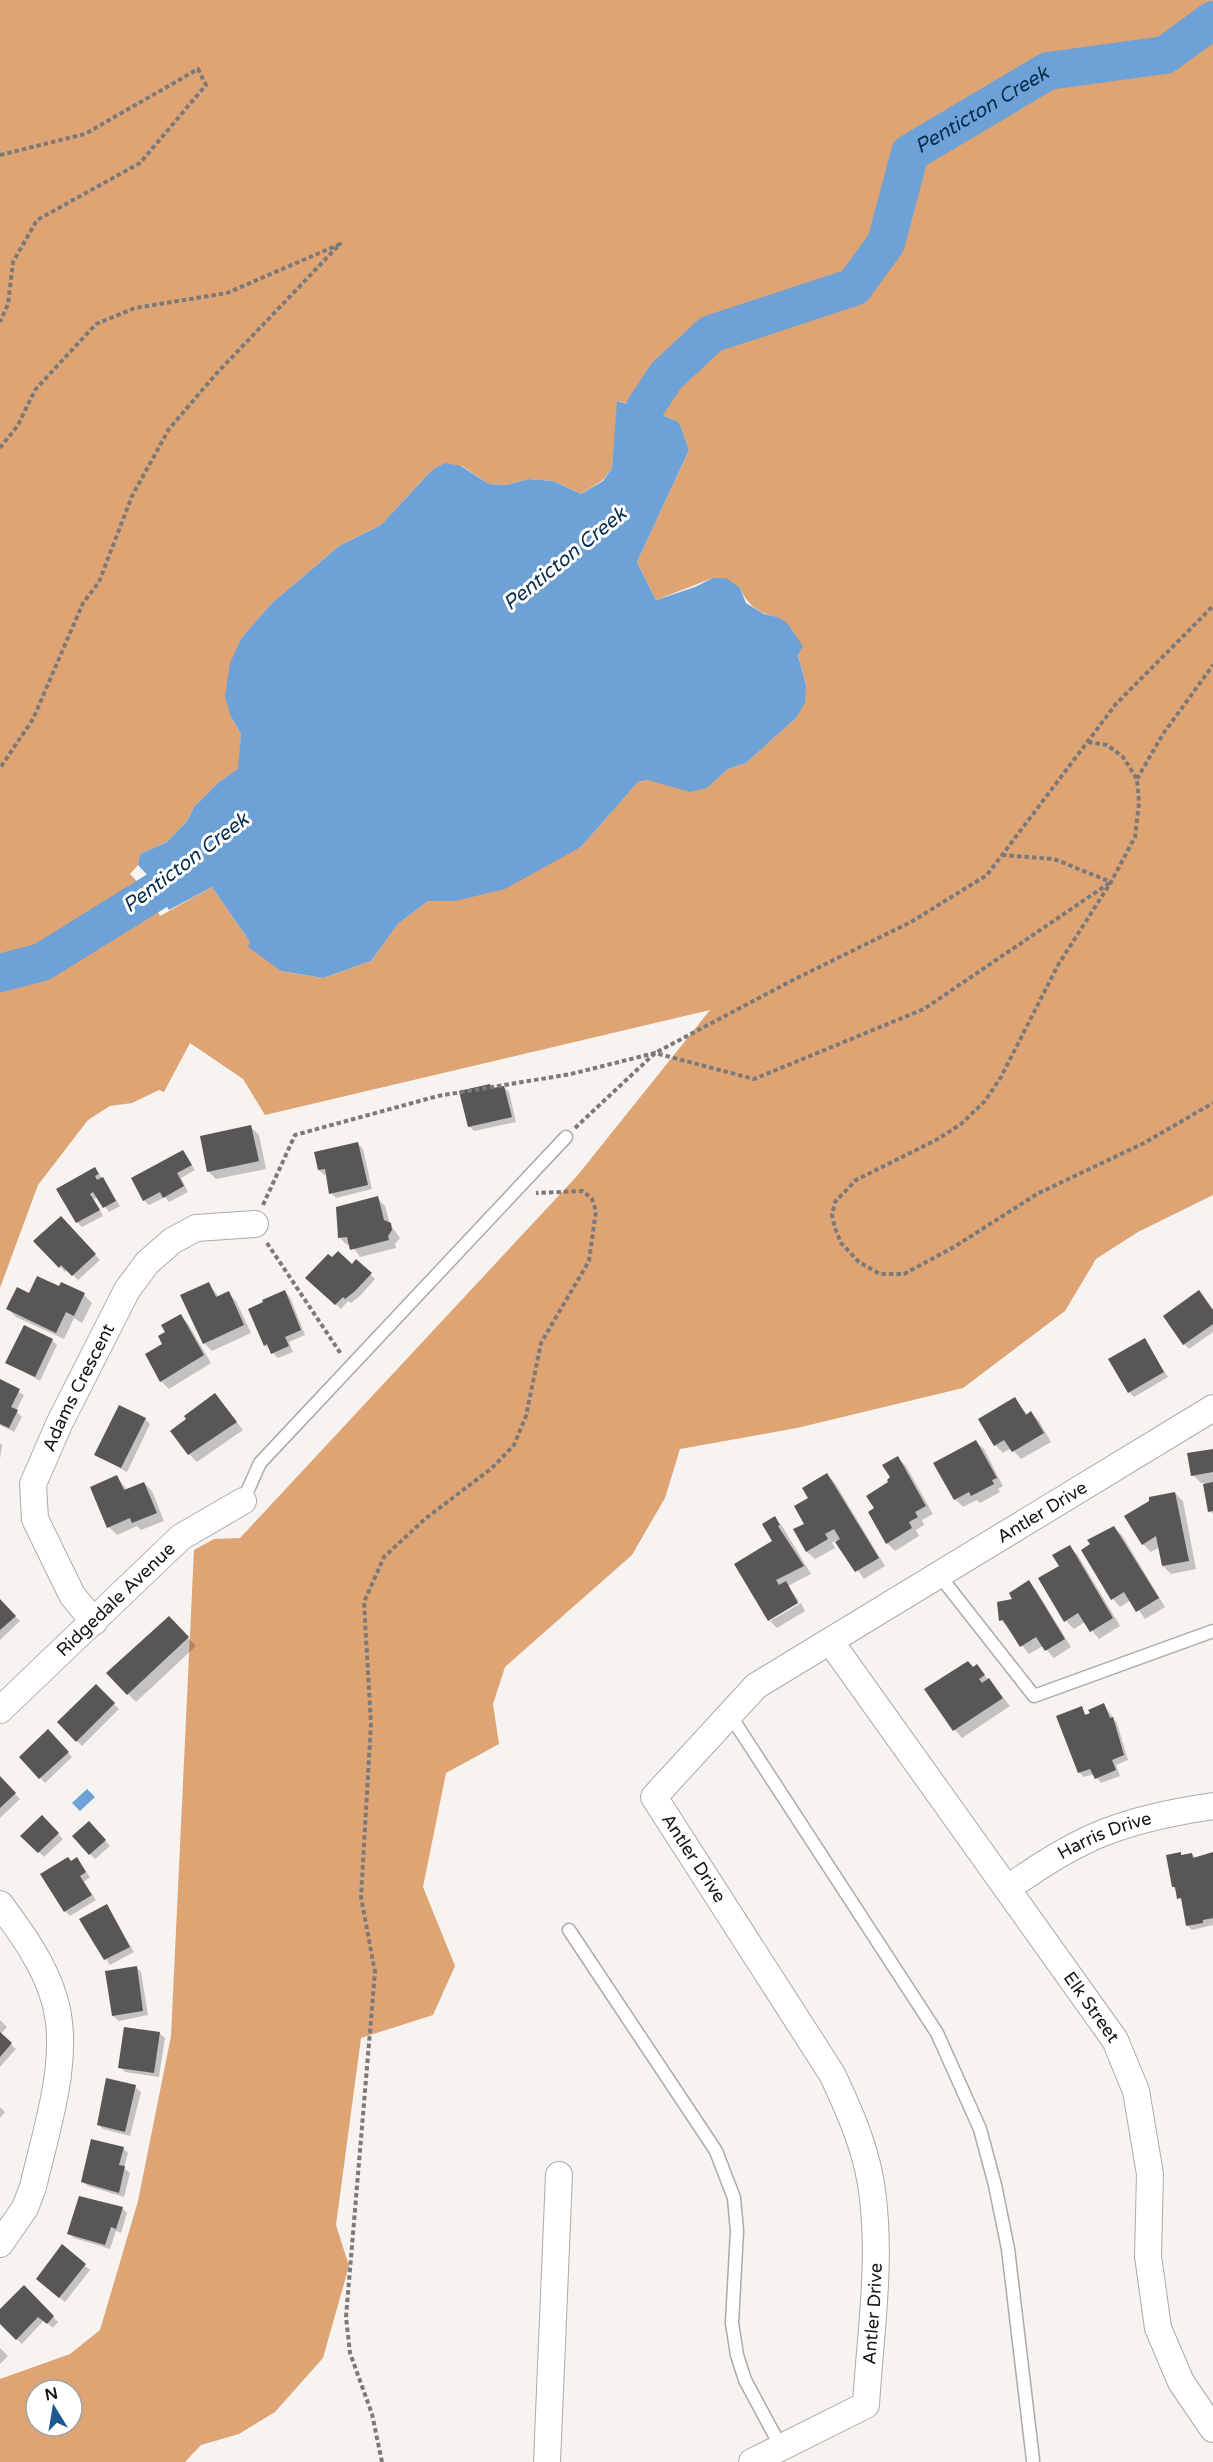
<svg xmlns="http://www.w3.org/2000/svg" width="1213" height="2462" viewBox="0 0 1213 2462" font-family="'Varela Round',sans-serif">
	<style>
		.forest { fill: #dfa474; fill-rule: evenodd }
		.water { fill: #6ea2d6 }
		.shadow { fill: #0003 }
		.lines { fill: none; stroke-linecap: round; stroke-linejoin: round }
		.river { stroke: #6ea2d6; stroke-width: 38 }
		.building { fill: #595755 }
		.lane-casing { stroke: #adaba9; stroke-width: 15 }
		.street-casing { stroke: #adaba9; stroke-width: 28 }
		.path { stroke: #7c7a79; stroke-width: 4; stroke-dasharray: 4.5 3; stroke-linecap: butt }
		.lane { stroke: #fff; stroke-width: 12 }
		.street { stroke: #fff; stroke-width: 26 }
		.labels { text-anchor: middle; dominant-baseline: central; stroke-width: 6; stroke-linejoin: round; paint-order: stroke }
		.street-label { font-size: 18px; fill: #171615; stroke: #fff }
		.water-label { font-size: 20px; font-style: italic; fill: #052c4e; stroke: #fff }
	</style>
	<rect width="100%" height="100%" fill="#f6f3f1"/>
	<!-- forest -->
	<path class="forest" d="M0,0H1213V1195L1138,1232L1096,1259L1065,1311L963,1388L797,1428L680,1449L665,1498L632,1555L505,1667L493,1704L499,1744L446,1773L423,1887L455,1966L433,2015L361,2038L336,2225L349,2266L323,2358L275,2412L239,2434L201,2445L185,2462H0V2379L70,2354L100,2330L138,2201L171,2036L194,1550L214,1539L240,1538L577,1176L710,1010L265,1115L243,1079L190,1043L164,1092L159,1090L132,1103L110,1106L88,1120L38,1185L0,1288ZM618,401L645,408L679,422L689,450L637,562L656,600L713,578L740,588C748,606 758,613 778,617L798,654L806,685L796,718L746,763L728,769L707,788L648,780L638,782L581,847L455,901H428L398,924L371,961L323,978L281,971L250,942L212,887L160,916L150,895L130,874L138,865L140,854L167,842L187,821L194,807L219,782L239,769L241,734L231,717L242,637L272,603L339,546L381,525L432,470L462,466L489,484L506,485L529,479L553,481L581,494L603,480L612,468ZM36,2390H72V2426H36Z"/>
	<!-- water -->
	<g class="water">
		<path d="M617,401L645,408L679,422L689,450L637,562L656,600L695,587L713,578H726L740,588L746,603L764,614L778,617L787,623L803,646L798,655L806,685L805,703L796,718L746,763L728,769L707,788L690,792L648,780L638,782L581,847L505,889L455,901H428L398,924L371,961L323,978L281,971L248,947L250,942L212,887L169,910L152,880L138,865L140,854L167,842L187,821L194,807L219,782L238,769L241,734L231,717L225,697L230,663L242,637L272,603L339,546L381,525L432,470L445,463L461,466L489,484L506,485L529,479L553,481L581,494L603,481L612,468Z"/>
		<path d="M87,1789L95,1797L80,1811L72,1803Z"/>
	</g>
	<!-- shadow -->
	<g class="shadow">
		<path d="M490,1085L494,1089L504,1087L509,1092L516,1122L474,1131L469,1126Z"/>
		<path d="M251,1127L259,1135L266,1169L216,1179L208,1171Z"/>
		<path d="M358,1144L363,1149L372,1189L336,1198L331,1193L327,1174L324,1175L319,1170Z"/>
		<path d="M183,1152L195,1170L181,1178L188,1192L169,1202L165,1197L149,1205L144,1200Z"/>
		<path d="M95,1169L107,1184L120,1206L109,1212L98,1197L94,1199L103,1216L82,1227L77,1222Z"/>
		<path d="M377,1198L385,1206L390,1224L400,1238L395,1244L396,1248L360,1257L351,1244L347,1245L339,1237Z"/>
		<path d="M61,1218L100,1260L78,1280L67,1269L65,1272L36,1241Z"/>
		<path d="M357,1261L375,1279L360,1296L351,1303L348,1301L341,1309L307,1278L352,1266Z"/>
		<path d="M208,1283L219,1297L228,1293L236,1301L251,1333L212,1351L204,1343Z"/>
		<path d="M60,1288L84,1295L92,1303L82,1323L74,1318L64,1339L16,1317L8,1309L30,1295Z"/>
		<path d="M285,1292L290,1297L305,1335L289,1342L293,1352L278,1358L265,1345Z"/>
		<path d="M1199,1292L1213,1310V1332L1189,1349L1184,1344Z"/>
		<path d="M180,1316L188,1324L211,1363L169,1389L161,1381L164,1345L167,1333Z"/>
		<path d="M52,1340L57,1345L40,1381L7,1362Z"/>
		<path d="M1144,1340L1168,1377L1134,1397L1129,1392Z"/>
		<path d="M0,1381L24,1395L16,1411L22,1417L14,1432L0,1425Z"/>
		<path d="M215,1395L243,1430L197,1462L189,1454Z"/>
		<path d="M1015,1399L1028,1415L1031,1413L1039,1421L1051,1442L1021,1459L1011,1448L1003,1453L995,1445Z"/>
		<path d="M145,1419L150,1424L127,1472L96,1455Z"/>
		<path d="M976,1442L984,1449L1003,1486L998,1489L1000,1492L980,1503L977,1500L963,1507L955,1499Z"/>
		<path d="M0,1443L2,1445L0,1459Z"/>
		<path d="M1213,1450V1514L1210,1511L1205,1483H1201L1193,1475Z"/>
		<path d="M898,1458L906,1466L933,1514L922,1520L924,1525L916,1530L919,1536L895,1551L887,1543L870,1512L876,1509L890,1482Z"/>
		<path d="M827,1475L835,1483L885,1566L864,1579L836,1540L832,1543L835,1548L815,1559L807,1552L795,1530L806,1524L810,1498Z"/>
		<path d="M117,1477L127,1490L144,1483L152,1491L164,1521L141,1530L137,1526L117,1535L109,1527Z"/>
		<path d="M1175,1493L1183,1501L1196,1569L1171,1574L1163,1566L1160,1547L1151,1552L1143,1544Z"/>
		<path d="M774,1518L782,1526L811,1574L788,1586L799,1601L769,1618Z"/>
		<path d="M1114,1528L1122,1535L1165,1607L1145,1619L1131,1600L1120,1607L1113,1599Z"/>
		<path d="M1069,1547L1077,1554L1120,1626L1099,1639L1085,1622L1074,1629L1066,1621L1061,1566Z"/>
		<path d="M1028,1582L1036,1590L1071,1647L1054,1658L1043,1646L1029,1654L1001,1620Z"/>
		<path d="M0,1601L20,1621L0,1640Z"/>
		<path d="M801,1603L805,1611L777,1628L770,1621Z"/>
		<path d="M169,1618L196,1646L136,1702L108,1673Z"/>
		<path d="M977,1666L1010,1706L962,1738L955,1730L974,1669Z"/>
		<path d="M96,1686L119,1709L82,1746L59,1723Z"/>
		<path d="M1104,1705L1117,1723L1128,1760L1116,1765L1120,1776L1101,1783L1094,1774L1084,1777L1079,1772L1081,1708L1087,1716Z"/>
		<path d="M48,1732L72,1757L45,1783L21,1757Z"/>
		<path d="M0,1778L20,1799L0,1818Z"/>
		<path d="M42,1817L63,1839L44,1857L23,1836Z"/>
		<path d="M89,1823L110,1846L95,1859L90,1854Z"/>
		<path d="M1192,1854L1196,1858L1213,1855V1925L1192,1930L1187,1925L1183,1903L1173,1886Z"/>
		<path d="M77,1859L90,1877L84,1882L96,1900L70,1916L65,1911L72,1863Z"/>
		<path d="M107,1906L134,1952L110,1965L81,1920Z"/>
		<path d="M136,1967L141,1972L148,2015L119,2021L113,2016L107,1972Z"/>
		<path d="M0,2020L7,2027L0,2035L16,2049L0,2067Z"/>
		<path d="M159,2033L165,2038L159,2077L125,2072L120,2067Z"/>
		<path d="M135,2087L141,2092L130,2136L103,2129L98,2124Z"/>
		<path d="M0,2107L5,2112L0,2118Z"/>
		<path d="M123,2148L128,2153L124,2168L130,2173L124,2197L88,2186L82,2181Z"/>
		<path d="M122,2208L127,2213L121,2233L116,2231L110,2249L74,2238L69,2233Z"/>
		<path d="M62,2247L90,2270L65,2302L42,2284Z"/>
		<path d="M24,2287L58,2322L53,2328L44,2320L22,2344L0,2323V2312Z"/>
		<path d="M0,2348L8,2356L0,2364Z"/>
	</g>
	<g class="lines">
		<!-- river -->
		<g class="river">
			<path id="s1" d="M639,458L645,408L666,376L711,334L854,287L886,243L910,153L1048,71L1165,55L1213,20"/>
			<path d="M0,973L42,962L158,890L196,859"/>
		</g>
	</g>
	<!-- building -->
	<g class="building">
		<path d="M490,1084L492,1088L504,1086L512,1117L468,1127L459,1091Z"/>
		<path d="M251,1125L259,1161L207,1172L200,1136Z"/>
		<path d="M358,1142L368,1185L329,1194L325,1169L318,1170L314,1152Z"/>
		<path d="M183,1150L192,1165L177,1173L184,1186L163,1198L160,1192L143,1201L131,1178Z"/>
		<path d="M95,1167L99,1174L95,1176L97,1180L103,1177L116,1201L103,1208L93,1192L90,1194L100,1210L76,1223L56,1189Z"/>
		<path d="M378,1196L384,1220L391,1223L392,1230L388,1236L389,1240L350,1250L347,1237L338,1238L336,1207Z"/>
		<path d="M61,1216L96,1254L72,1276L61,1265L59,1268L33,1241Z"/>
		<path d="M338,1251L352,1264L356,1259L372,1273L355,1291L345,1299L343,1297L335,1305L305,1278L328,1254L332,1257Z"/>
		<path d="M37,1276L59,1286L61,1282L85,1293L74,1316L66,1312L56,1333L6,1309L17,1287L29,1293Z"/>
		<path d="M209,1282L216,1297L229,1291L244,1325L203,1344L180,1295Z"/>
		<path d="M285,1290L301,1330L285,1337L289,1346L271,1354L267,1344L264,1346L248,1309L263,1302L262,1300Z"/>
		<path d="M1199,1290L1213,1310V1324L1183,1345L1163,1316Z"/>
		<path d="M181,1314L204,1355L160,1382L145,1354L162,1344L158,1336L165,1332L161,1325Z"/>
		<path d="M24,1325L53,1339L35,1377L5,1363Z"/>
		<path d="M1145,1338L1164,1372L1128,1393L1108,1359Z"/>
		<path d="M0,1379L20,1389L11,1407L18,1410L9,1428L0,1424Z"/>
		<path d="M215,1393L237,1422L188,1455L170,1431L186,1419L184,1416Z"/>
		<path d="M1015,1397L1026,1415L1031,1411L1044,1433L1012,1452L1004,1440L994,1446L978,1419Z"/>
		<path d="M119,1405L146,1418L121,1468L94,1455Z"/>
		<path d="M976,1440L997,1478L992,1480L994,1484L971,1496L969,1492L954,1500L933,1463Z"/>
		<path d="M1213,1449V1472L1191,1476L1187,1453Z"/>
		<path d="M898,1456L926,1506L915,1512L918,1517L909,1522L912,1528L886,1544L868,1512L874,1508L866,1496L888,1482L887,1480L890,1477L882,1465Z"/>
		<path d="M827,1473L879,1558L855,1572L835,1542L840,1539L834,1529L825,1534L828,1539L806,1552L793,1529L804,1524L794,1506L808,1498L802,1488Z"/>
		<path d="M117,1475L124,1490L144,1482L157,1513L132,1523L130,1518L107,1528L90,1487Z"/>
		<path d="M1213,1482V1511L1208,1512L1203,1484Z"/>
		<path d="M1175,1492L1189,1561L1162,1566L1156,1536L1142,1545L1124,1516L1149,1501V1497Z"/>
		<path d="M775,1516L780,1525L778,1526L804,1566L776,1580L779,1585L786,1581L798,1603L768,1621L734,1564L772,1541L762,1524Z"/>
		<path d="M1114,1526L1159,1598L1136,1612L1124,1592L1111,1600L1081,1550L1090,1544L1087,1540Z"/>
		<path d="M1070,1545L1113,1618L1090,1632L1078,1613L1064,1622L1038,1578L1059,1566L1052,1555Z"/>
		<path d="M1029,1580L1065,1639L1045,1651L1036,1637L1020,1647L1003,1620L999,1621L997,1602L1012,1599L1009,1593Z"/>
		<path d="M0,1599L16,1616L0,1630Z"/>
		<path d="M169,1616L189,1637L127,1695L106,1673Z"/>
		<path d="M968,1661L973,1667L977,1664L985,1675L979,1679L982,1683L989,1678L1003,1698L953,1731L924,1689Z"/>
		<path d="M96,1684L115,1703L76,1742L57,1722Z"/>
		<path d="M1104,1703L1110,1718L1113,1717L1124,1755L1112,1760L1116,1770L1095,1779L1090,1769L1078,1773L1056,1716L1082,1706L1085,1715L1090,1713L1088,1710Z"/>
		<path d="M48,1729L69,1752L39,1779L19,1757Z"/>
		<path d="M0,1776L16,1793L0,1808Z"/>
		<path d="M42,1815L59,1833L38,1853L20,1836Z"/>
		<path d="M89,1821L106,1840L89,1855L72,1836Z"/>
		<path d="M1181,1852V1855L1192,1853L1193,1858L1213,1852V1918L1203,1920V1923L1186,1926L1181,1898L1177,1899L1175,1887H1172L1166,1855Z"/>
		<path d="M68,1857L71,1861L77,1857L86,1872L80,1876L92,1895L64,1912L40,1874Z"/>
		<path d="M107,1904L130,1947L104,1960L79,1919Z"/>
		<path d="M137,1966L143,2011L112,2016L105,1971Z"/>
		<path d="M124,2027L160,2032L154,2073L118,2068Z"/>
		<path d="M0,2032L12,2043L0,2057Z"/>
		<path d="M106,2078L136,2085L125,2132L97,2125Z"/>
		<path d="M91,2139L124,2147L119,2165L125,2166L119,2193L81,2182Z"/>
		<path d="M79,2196L123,2207L116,2229L111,2227L105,2245L67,2234Z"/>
		<path d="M62,2244L86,2264L59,2298L36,2279Z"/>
		<path d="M24,2285L54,2316L47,2324L38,2317L16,2340L0,2324V2309Z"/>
	</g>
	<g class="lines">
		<!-- lane casing -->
		<g class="lane-casing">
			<g id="lane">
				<path d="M243,1501L260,1463L566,1137"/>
				<path d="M939,1575L1034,1696L1213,1631"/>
				<path d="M730,1715L937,2033L980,2129L995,2185L1008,2249L1033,2460"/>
				<path d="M569,1930L716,2151L734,2198L737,2231L732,2323L737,2355L745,2380L781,2447"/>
			</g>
		</g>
		<!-- street casing -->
		<g class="street-casing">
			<g id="street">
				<path id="s2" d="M94,1622L72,1595L35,1519L33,1484L60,1422L127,1290L147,1263L172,1241L196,1228L255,1224"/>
				<path id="s3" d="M830,1641L1115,2040L1136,2091L1150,2174L1148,2256L1158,2328L1181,2382L1213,2429"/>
				<path id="s4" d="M0,1710L181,1537L243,1501"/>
				<path id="s5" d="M1007,1889C1080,1836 1124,1819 1213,1806"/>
				<path d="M0,1904C21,1932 44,1964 54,1998C72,2056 46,2130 33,2187L25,2208L0,2244"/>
				<path d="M547,2462L559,2175"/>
				<path id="s6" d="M752,2462L866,2405C870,2337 881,2267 873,2199C869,2155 851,2114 832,2074L654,1797L756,1686L1213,1408"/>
			</g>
		</g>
		<!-- path -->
		<g class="path">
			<path d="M0,155L85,134L198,69L206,85L140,163L37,220L13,262L8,304L0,322"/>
			<path d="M0,448L18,425L35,390L96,324L135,308L227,293L340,244L216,374L169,429L132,496L99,582L83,603L33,719L0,768"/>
			<path d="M1088,742L1107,745L1123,757L1137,779L1139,803L1135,837L1111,882L1058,965L1001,1077L985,1101L961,1124L938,1139L856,1180L835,1202L832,1215L835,1228L841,1243L859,1262L880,1274H904L954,1247L1037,1194L1144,1143L1213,1103"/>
			<path d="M1137,779L1163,734L1213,665"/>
			<path d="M1002,855L1054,859L1111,882"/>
			<path d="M575,1128L655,1053L791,981L911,922L987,875L1116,704L1213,606"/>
			<path d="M263,1205L295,1135L438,1096L571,1074L655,1053L754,1079L924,1009L1111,882"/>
			<path d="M267,1243L341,1354"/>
			<path d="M382,2462L372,2414L350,2353L346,2317L375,1972L361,1897L371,1724L364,1602L384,1557L425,1519L492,1468L514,1445L526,1416L541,1343L589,1261L596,1211L592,1199L583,1191L536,1193"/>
		</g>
		<!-- lane -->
		<use href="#lane" class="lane"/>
		<!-- street -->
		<use href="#street" class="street"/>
	</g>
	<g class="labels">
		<!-- street labels -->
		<g class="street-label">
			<text stroke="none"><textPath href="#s2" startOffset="261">Adams Crescent</textPath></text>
			<text stroke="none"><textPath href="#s6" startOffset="1281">Antler Drive</textPath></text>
			<text stroke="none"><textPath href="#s4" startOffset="160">Ridgedale Avenue</textPath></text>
			<text stroke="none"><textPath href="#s5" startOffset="112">Harris Drive</textPath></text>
			<text transform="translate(694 1858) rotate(57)">Antler Drive</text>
			<text stroke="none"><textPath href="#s3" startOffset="450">Elk Street</textPath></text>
			<text stroke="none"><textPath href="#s6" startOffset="219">Antler Drive</textPath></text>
		</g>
		<!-- water labels -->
		<g class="water-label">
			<text stroke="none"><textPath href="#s1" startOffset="532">Penticton Creek</textPath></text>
			<text transform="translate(565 559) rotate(-39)">Penticton Creek</text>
			<text transform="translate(186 863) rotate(-37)">Penticton Creek</text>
		</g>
	</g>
	<!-- north arrow -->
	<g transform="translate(54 2408) rotate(349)"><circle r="28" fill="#ffffff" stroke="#a2a2a1" stroke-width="1.5"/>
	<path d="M0-4.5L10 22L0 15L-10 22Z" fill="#1d5990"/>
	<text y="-9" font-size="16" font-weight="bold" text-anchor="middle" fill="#171615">N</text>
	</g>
</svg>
